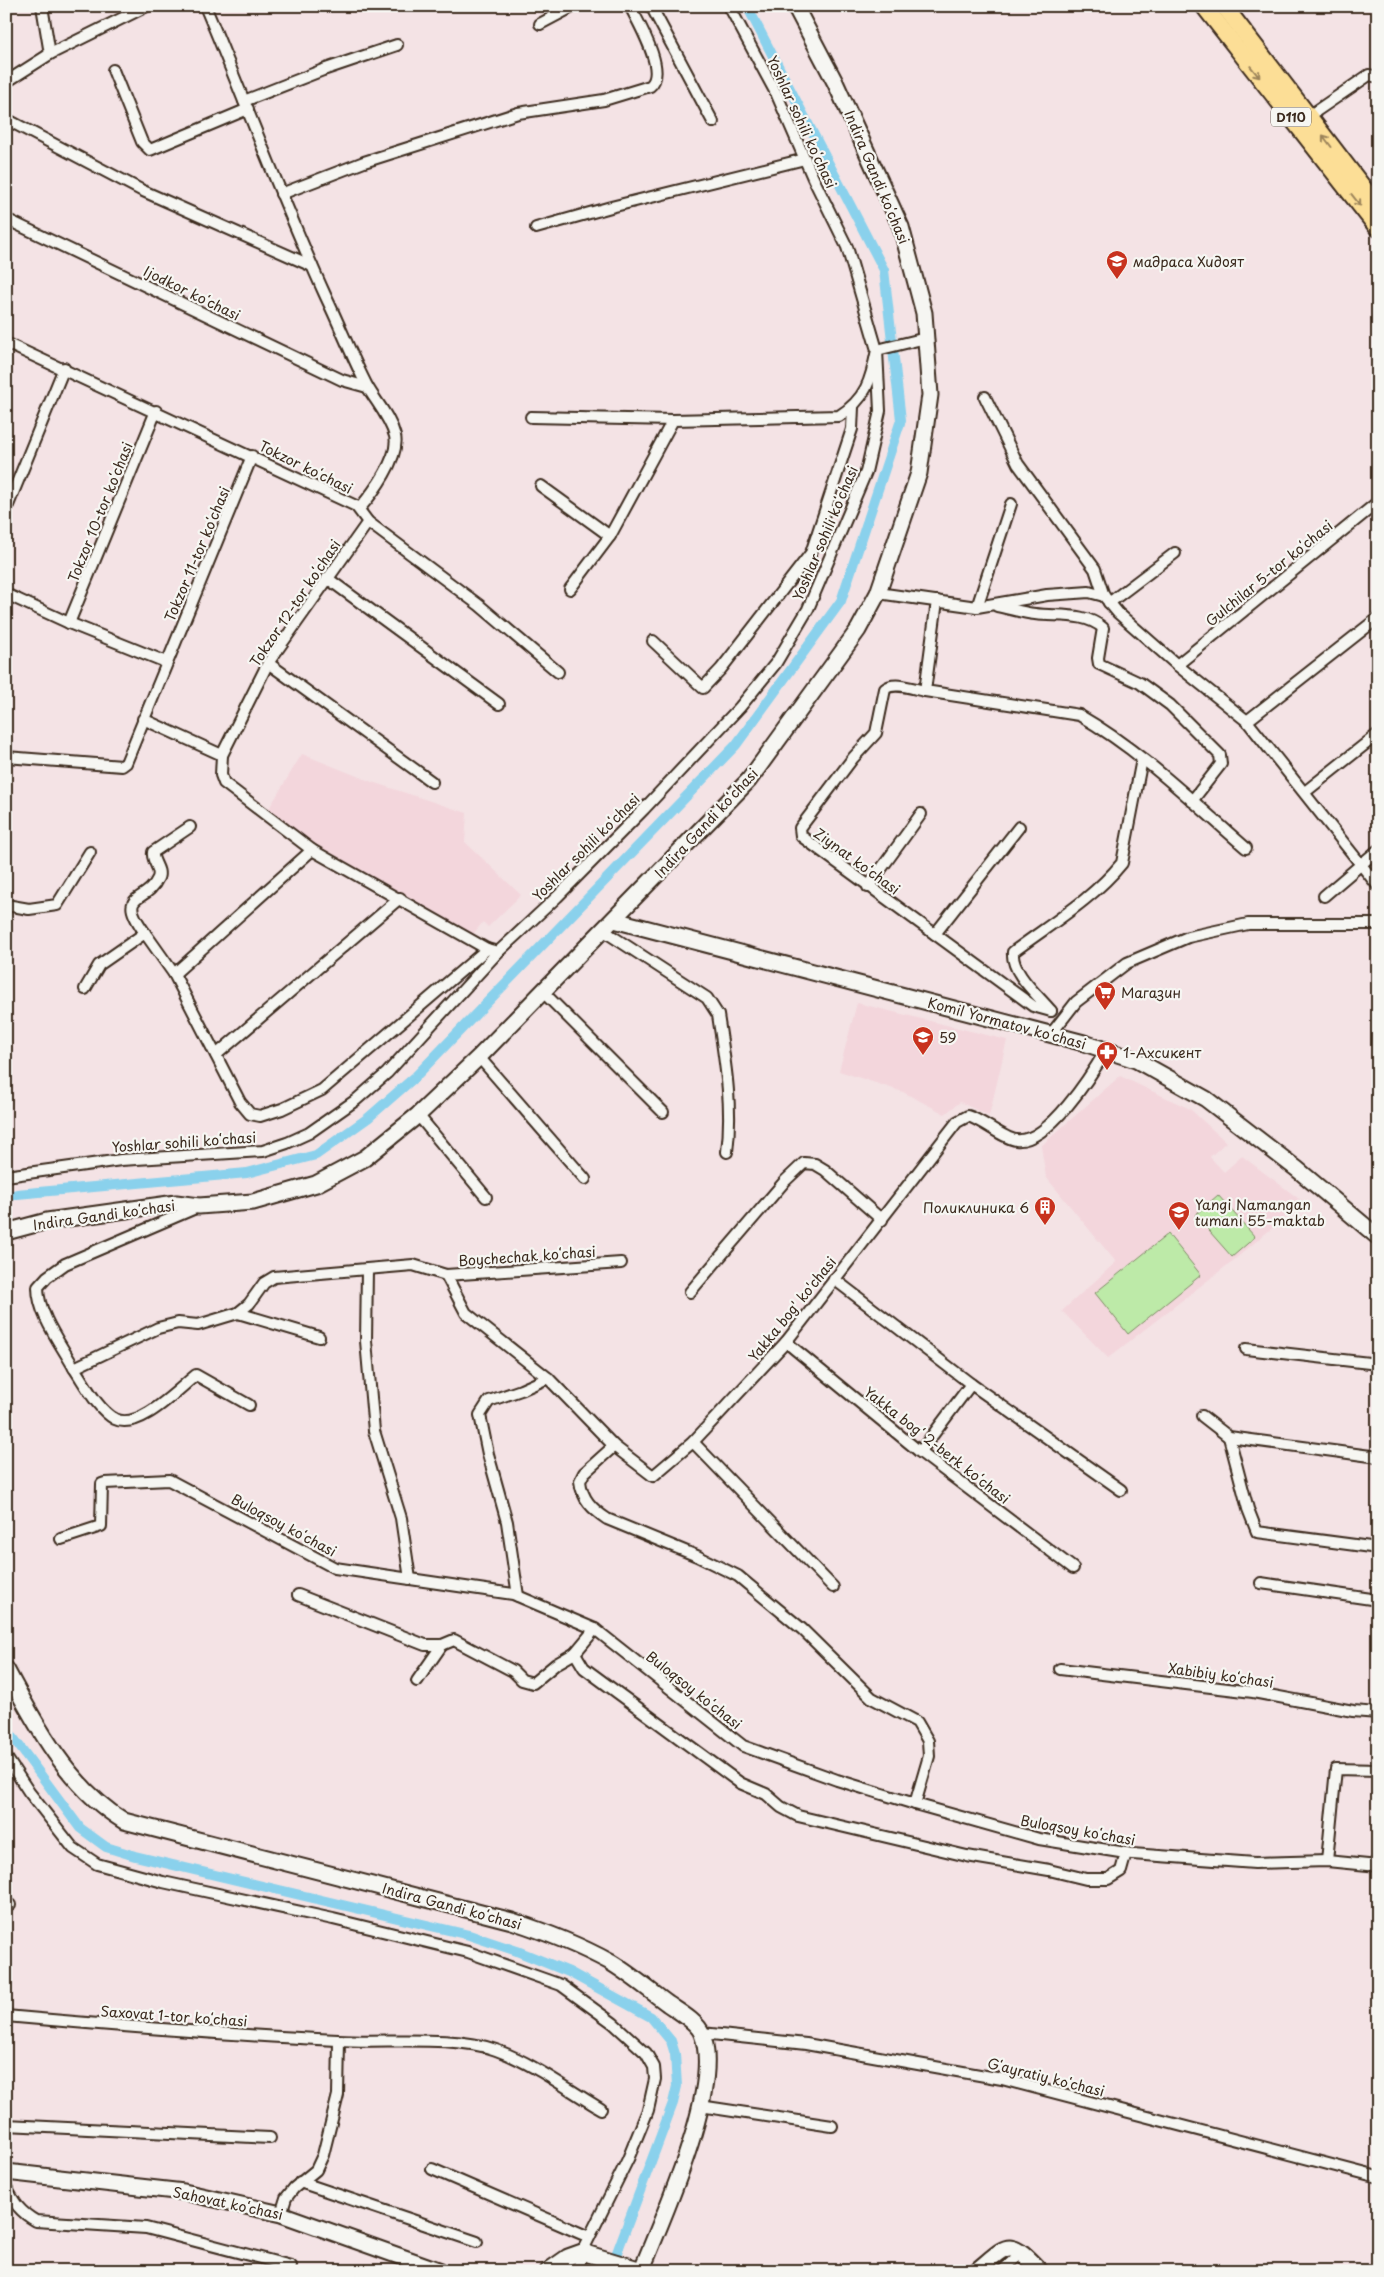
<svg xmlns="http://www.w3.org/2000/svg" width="1384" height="2277" viewBox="0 0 1384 2277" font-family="'Playpen Sans',sans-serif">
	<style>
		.built { fill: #f3d6dc }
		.green { fill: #bdeaa8; stroke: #7c8a63 }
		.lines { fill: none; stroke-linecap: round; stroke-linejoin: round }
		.canal { stroke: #8ad1ec; stroke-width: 10 }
		.street-casing { stroke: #3b2a1e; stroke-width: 14 }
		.secondary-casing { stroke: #3b2a1e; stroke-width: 19 }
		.primary-casing { stroke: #3b2a1e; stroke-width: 20 }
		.street { stroke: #f6f6f2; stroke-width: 10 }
		.secondary { stroke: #f6f6f2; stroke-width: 15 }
		.primary { stroke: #fcde96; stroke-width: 16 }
		.oneway { stroke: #9c845a }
		.labels { text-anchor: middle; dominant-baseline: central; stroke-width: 4.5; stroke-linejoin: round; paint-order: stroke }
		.shield { fill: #f6f6f2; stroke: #73675e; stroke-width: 1 }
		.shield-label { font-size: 12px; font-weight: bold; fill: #3b2a1e }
		.street-label { font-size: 14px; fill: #3b2a1e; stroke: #f6f6f2 }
		.poi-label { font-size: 14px; fill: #3b2a1e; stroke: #f6f6f2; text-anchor: start }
	</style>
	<rect width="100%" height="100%" fill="#f4e3e5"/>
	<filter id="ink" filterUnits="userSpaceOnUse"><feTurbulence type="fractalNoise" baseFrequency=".02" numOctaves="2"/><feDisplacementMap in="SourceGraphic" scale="10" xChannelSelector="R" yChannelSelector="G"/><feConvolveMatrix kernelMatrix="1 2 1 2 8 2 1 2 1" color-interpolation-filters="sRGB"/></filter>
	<g filter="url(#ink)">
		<!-- built -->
		<g class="built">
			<path d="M302,754L372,782L467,813L465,842L521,895L488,927L483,922L473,934L340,863L268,810Z"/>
			<path d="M857,1003L1007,1040L989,1116L960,1102L945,1114L903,1092L839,1071Z"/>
			<path d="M1120,1076L1190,1109L1226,1142L1210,1157L1224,1172L1242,1156L1303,1202L1234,1260L1108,1358L1062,1311L1116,1262L1046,1177L1041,1146Z"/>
		</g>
		<!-- green -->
		<g class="green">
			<path d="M1218,1195L1255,1237L1232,1257L1195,1215Z"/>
			<path d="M1168,1234L1201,1275L1128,1334L1095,1293Z"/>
		</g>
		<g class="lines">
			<!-- canal -->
			<g class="canal">
				<path d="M6,1197L17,1194L247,1173L316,1155L368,1118L415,1077L736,745L841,601L901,420L884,270L747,6"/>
				<path d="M6,1728L80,1828L106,1847L135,1856L469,1935L517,1951L569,1972L651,2017L671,2041L675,2054L677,2086L673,2103L610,2271"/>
			</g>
			<!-- street casing -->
			<g class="street-casing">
				<g id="street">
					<path d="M42,6L50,54"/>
					<path d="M205,6C246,103 282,201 326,297C340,326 352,357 367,386C376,402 390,417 395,436C400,457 373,493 359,509"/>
					<path d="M651,6L713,122"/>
					<path d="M540,24L574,6"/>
					<path d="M113,70L142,142L150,150L248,109"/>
					<path d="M6,82L50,54L147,6"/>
					<path d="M244,101L323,70L397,45"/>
					<path d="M1309,116L1369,75L1378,77"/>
					<path d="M6,119L141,190L312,266"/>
					<path d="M281,194L364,162L518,113L604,100L650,86C668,72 638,22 630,6"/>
					<path d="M6,219L342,380L367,387"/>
					<path d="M536,228L611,207L805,159"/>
					<path d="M6,343L356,506L368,522L479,605L558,672"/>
					<path d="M985,397L1018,464L1095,569L1104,596"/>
					<path d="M531,417L673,420"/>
					<path d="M541,486L610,536L673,420L839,416C866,399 871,380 877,350L926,338"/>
					<path d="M6,510L64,368"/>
					<path d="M368,522L268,663L222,755L221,775L224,783L312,850L487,949L498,952"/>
					<path d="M327,578L499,704"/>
					<path d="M570,589L610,536"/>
					<path d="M878,593L977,607L1047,595L1089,592L1104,596L1118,613L1177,665L1247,721L1378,886"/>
					<path d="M6,594L69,623L166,662"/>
					<path d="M937,601L925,691L1079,715C1140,750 1193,802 1246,848"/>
					<path d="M1109,603L1175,553"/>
					<path d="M997,606C1009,608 1022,613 1035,614C1058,617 1085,612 1103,628L1098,658L1099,664L1140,683L1170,705L1220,755L1221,764L1192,801"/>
					<path d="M977,607L1011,504"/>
					<path d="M69,623L156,411"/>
					<path d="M653,641L703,688L721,669L811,553L852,429L853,407"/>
					<path d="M268,663L432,782"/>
					<path d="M1177,665L1378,502"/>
					<path d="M925,691C914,689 894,681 885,689L876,733L853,758L800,828L801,836L1033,1006L1051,1011"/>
					<path d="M143,719L222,755"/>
					<path d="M1247,721L1378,618"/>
					<path d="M6,757L122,766L126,763L252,456"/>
					<path d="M1305,792L1378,734"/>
					<path d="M868,887L921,814"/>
					<path d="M1324,896L1378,850"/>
					<path d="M6,905L29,909L57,905L90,852"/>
					<path d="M604,931L707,998L718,1015C725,1061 733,1106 727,1152"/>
					<path d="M145,933C115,891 146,905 158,878C162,869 151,861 153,852L190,827"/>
					<path d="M935,934L1019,827"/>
					<path d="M174,974L312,850"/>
					<path d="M85,989L99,965L145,933L174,974L240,1102L250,1114L260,1116L282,1109L322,1090L487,949"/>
					<path d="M544,993L663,1112"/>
					<path d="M1051,1011C1038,995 1011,973 1013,952C1049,925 1093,899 1122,863L1142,759"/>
					<path d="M1051,1034L1076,1002L1127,963L1188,937L1248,924H1378"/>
					<path d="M216,1055L400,898"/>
					<path d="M479,1057L585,1179"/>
					<path d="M418,1115L486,1197"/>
					<path d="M6,1176L121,1160L263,1151L287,1143L309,1133L356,1100L387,1073L498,952L557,897L644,809L740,707L776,663L808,609L866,472L880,411L877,350L847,247L813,178L777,95L729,6"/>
					<path d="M198,1207L65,1264L47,1277L38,1287C38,1315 61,1344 74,1368L158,1328L178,1323L198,1325L238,1313L249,1304L264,1283L274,1277L413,1265L446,1275L621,1263"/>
					<path d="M367,1270L366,1341L374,1431L401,1518L410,1579"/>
					<path d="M446,1275L466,1313L548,1378L614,1446L653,1476L693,1442L786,1342L957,1122L968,1116C982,1120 1004,1139 1016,1140C1048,1144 1092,1074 1106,1050"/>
					<path d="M834,1279L971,1384L1121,1490"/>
					<path d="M690,1292L785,1181L804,1163L815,1164L825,1170L882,1220"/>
					<path d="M238,1313L319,1337"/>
					<path d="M786,1342L920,1452L1073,1568"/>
					<path d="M1246,1349L1378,1364"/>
					<path d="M74,1368C85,1384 98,1410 115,1419C139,1431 178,1389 196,1375L249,1405"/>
					<path d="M1202,1416L1229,1437L1378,1457"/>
					<path d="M1229,1437L1248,1509L1257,1532L1378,1548"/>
					<path d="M693,1442L833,1587"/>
					<path d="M614,1446L584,1473L580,1481C582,1499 592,1509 607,1519L697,1556L738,1576L802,1629L872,1698L917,1722L928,1741L929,1756L915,1804"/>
					<path d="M920,1452L971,1384"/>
					<path d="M61,1539L101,1526L102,1484L105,1483L169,1480L335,1568L513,1594L595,1629L743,1746L837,1780L915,1804L1039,1839L1132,1854L1255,1863L1327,1861L1378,1866"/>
					<path d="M1261,1583L1378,1600"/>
					<path d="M298,1595L425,1645H442L454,1640L513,1671L522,1680L533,1683L556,1664L575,1653"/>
					<path d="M518,1596L507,1522L488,1454L480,1415L489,1401L521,1390L548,1378"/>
					<path d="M595,1629L575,1653L584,1668L740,1783L766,1794L781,1807L798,1816L967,1856L1049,1870L1086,1879H1108L1121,1871L1126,1853"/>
					<path d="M1060,1669L1253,1692L1353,1711L1378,1713"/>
					<path d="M417,1681L442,1645"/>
					<path d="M6,1757L29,1792L73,1848L97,1864L163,1882L333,1919L468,1952L561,1985L613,2023L646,2053L654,2067L655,2079L648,2110L628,2159L582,2252L578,2271"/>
					<path d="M1327,1861L1336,1769L1378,1770"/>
					<path d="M6,1905H10"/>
					<path d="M6,2016C117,2026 227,2035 338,2040C384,2043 453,2035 496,2050C533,2063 567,2089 601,2109"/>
					<path d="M702,2033L806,2044L1002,2079L1378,2177"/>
					<path d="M700,2106L832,2126"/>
					<path d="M6,2125L270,2138"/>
					<path d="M432,2169L589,2237"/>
					<path d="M300,2182L477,2242"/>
					<path d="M6,2187C14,2203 20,2212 36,2221L146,2228L291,2266"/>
					<path d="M281,2214L286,2198L294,2188L316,2170L323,2155L338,2095L339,2041"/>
					<path d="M1002,2271L1022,2252"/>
				</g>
			</g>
			<!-- secondary casing -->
			<g class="secondary-casing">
				<g id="secondary">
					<path d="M614,920L1084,1043L1136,1060L1206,1099L1297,1169L1378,1237"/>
					<path d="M6,1232L47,1221L176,1203L199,1206L253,1202L316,1184L365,1158L418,1115L479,1057L749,780L858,630L878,593L919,473L930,395L924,313L901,227L835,82L795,6"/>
					<path d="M6,1669C35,1724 69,1788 124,1821L512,1921C546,1932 579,1945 610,1962C630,1974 649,1990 668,2004C678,2011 698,2022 702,2034C723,2087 663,2216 642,2269"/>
					<path d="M6,2172L184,2192L281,2214L441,2271"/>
					<path d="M548,2271L568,2257L582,2252L645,2271"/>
					<path d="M976,2271C1009,2244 1008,2237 1040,2271"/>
				</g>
			</g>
			<!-- primary casing -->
			<g class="primary-casing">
				<g id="primary">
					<path d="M1204,6L1378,228"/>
					<path d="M1224,6L1378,207"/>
				</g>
			</g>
			<!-- street -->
			<use href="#street" class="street"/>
			<!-- secondary -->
			<use href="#secondary" class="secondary"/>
			<!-- primary -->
			<use href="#primary" class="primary"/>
		</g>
		<!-- one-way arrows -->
		<defs><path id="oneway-shaft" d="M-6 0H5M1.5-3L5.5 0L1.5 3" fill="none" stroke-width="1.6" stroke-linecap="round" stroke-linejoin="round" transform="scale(1.25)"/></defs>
		<g class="oneway">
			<use href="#oneway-shaft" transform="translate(1255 72) rotate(51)"/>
			<use href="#oneway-shaft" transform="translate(1327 141) rotate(-127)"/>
			<use href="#oneway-shaft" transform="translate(1356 200) rotate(52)"/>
		</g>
	</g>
	<!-- icons -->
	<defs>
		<g id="university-pin" transform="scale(1.125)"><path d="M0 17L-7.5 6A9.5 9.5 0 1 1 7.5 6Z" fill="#c8321e" stroke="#f6f6f2"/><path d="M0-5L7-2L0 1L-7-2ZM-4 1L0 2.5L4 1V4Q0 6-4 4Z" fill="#fff"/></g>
		<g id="supermarket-pin" transform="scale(1.125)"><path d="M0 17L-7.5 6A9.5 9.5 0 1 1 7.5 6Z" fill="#c8321e" stroke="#f6f6f2"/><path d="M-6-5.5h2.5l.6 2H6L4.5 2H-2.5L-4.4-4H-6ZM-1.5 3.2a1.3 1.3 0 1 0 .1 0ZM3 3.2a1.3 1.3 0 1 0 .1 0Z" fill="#fff"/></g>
		<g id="school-pin" transform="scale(1.125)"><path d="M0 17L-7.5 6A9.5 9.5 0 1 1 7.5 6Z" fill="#c8321e" stroke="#f6f6f2"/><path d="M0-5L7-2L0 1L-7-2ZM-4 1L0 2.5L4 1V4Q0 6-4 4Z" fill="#fff"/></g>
		<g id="pharmacy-pin" transform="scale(1.125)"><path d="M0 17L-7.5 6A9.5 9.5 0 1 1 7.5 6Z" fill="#c8321e" stroke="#f6f6f2"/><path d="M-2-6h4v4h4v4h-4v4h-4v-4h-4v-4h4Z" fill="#fff"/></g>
		<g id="building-pin" transform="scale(1.125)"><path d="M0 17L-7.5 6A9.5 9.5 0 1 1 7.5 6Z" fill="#c8321e" stroke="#f6f6f2"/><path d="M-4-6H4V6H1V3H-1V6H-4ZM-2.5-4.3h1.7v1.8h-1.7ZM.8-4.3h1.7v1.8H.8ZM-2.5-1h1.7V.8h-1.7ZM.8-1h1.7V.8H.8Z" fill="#fff"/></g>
	</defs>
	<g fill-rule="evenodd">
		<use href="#university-pin" x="1117" y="261"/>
		<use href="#supermarket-pin" x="1105" y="992"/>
		<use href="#school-pin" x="923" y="1037"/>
		<use href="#pharmacy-pin" x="1107" y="1052"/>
		<use href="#building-pin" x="1045" y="1207"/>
		<use href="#school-pin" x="1179" y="1212"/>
	</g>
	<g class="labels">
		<!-- shield labels -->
		<rect class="shield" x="1271" y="107.5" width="40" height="19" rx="4"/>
		<g class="shield-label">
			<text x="1291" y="117">D110</text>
		</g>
		<!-- street labels -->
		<g class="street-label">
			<text transform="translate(802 122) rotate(65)">Yoshlar sohili koʻchasi</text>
			<text transform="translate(877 177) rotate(67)">Indira Gandi koʻchasi</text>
			<text transform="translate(192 293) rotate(26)">Ijodkor koʻchasi</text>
			<text transform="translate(306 467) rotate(26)">Tokzor koʻchasi</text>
			<text transform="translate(100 512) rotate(-68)">Tokzor 10-tor koʻchasi</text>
			<text transform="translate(825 533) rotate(-67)">Yoshlar sohili koʻchasi</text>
			<text transform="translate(197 554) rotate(-67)">Tokzor 11-tor koʻchasi</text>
			<text transform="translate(1269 573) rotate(-39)">Gulchilar 5-tor koʻchasi</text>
			<text transform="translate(295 603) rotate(-56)">Tokzor 12-tor koʻchasi</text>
			<text transform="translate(706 823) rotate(-47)">Indira Gandi koʻchasi</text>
			<text transform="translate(586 847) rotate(-45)">Yoshlar sohili koʻchasi</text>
			<text transform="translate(857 861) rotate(36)">Ziynat koʻchasi</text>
			<text transform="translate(1007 1023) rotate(15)">Komil Yormatov koʻchasi</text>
			<text transform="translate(184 1142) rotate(-4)">Yoshlar sohili koʻchasi</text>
			<text transform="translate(104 1215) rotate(-8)">Indira Gandi koʻchasi</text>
			<text transform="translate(527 1256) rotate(-4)">Boychechak koʻchasi</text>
			<text transform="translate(792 1309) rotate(-51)">Yakka bog' ko'chasi</text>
			<text transform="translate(937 1445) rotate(38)">Yakka bogʻ 2-berk koʻchasi</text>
			<text transform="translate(284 1525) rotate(28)">Buloqsoy koʻchasi</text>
			<text transform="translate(1221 1675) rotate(8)">Xabibiy koʻchasi</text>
			<text transform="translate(694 1690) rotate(38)">Buloqsoy koʻchasi</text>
			<text transform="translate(1078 1830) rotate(10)">Buloqsoy koʻchasi</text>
			<text transform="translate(452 1906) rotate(15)">Indira Gandi koʻchasi</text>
			<text transform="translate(174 2016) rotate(4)">Saxovat 1-tor koʻchasi</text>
			<text transform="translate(1046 2077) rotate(14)">Gʻayratiy koʻchasi</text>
			<text transform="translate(228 2203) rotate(12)">Sahovat koʻchasi</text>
		</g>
		<!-- poi labels -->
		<g class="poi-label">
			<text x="1133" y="261">мадраса Хидоят</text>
			<text x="1121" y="992">Магазин</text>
			<text x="939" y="1037">59</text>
			<text x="1123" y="1052">1-Ахсикент</text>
			<text x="1195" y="1204">Yangi Namangan<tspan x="1195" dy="16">tumani 55-maktab</tspan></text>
			<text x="1029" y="1207" text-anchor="end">Поликлиника 6</text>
		</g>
	</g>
	<!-- margin -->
	<rect width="1384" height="2277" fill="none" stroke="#f6f6f2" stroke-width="25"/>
	<rect x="12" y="12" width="1359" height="2252" fill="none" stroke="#3b2a1e" stroke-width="2" filter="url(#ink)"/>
</svg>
